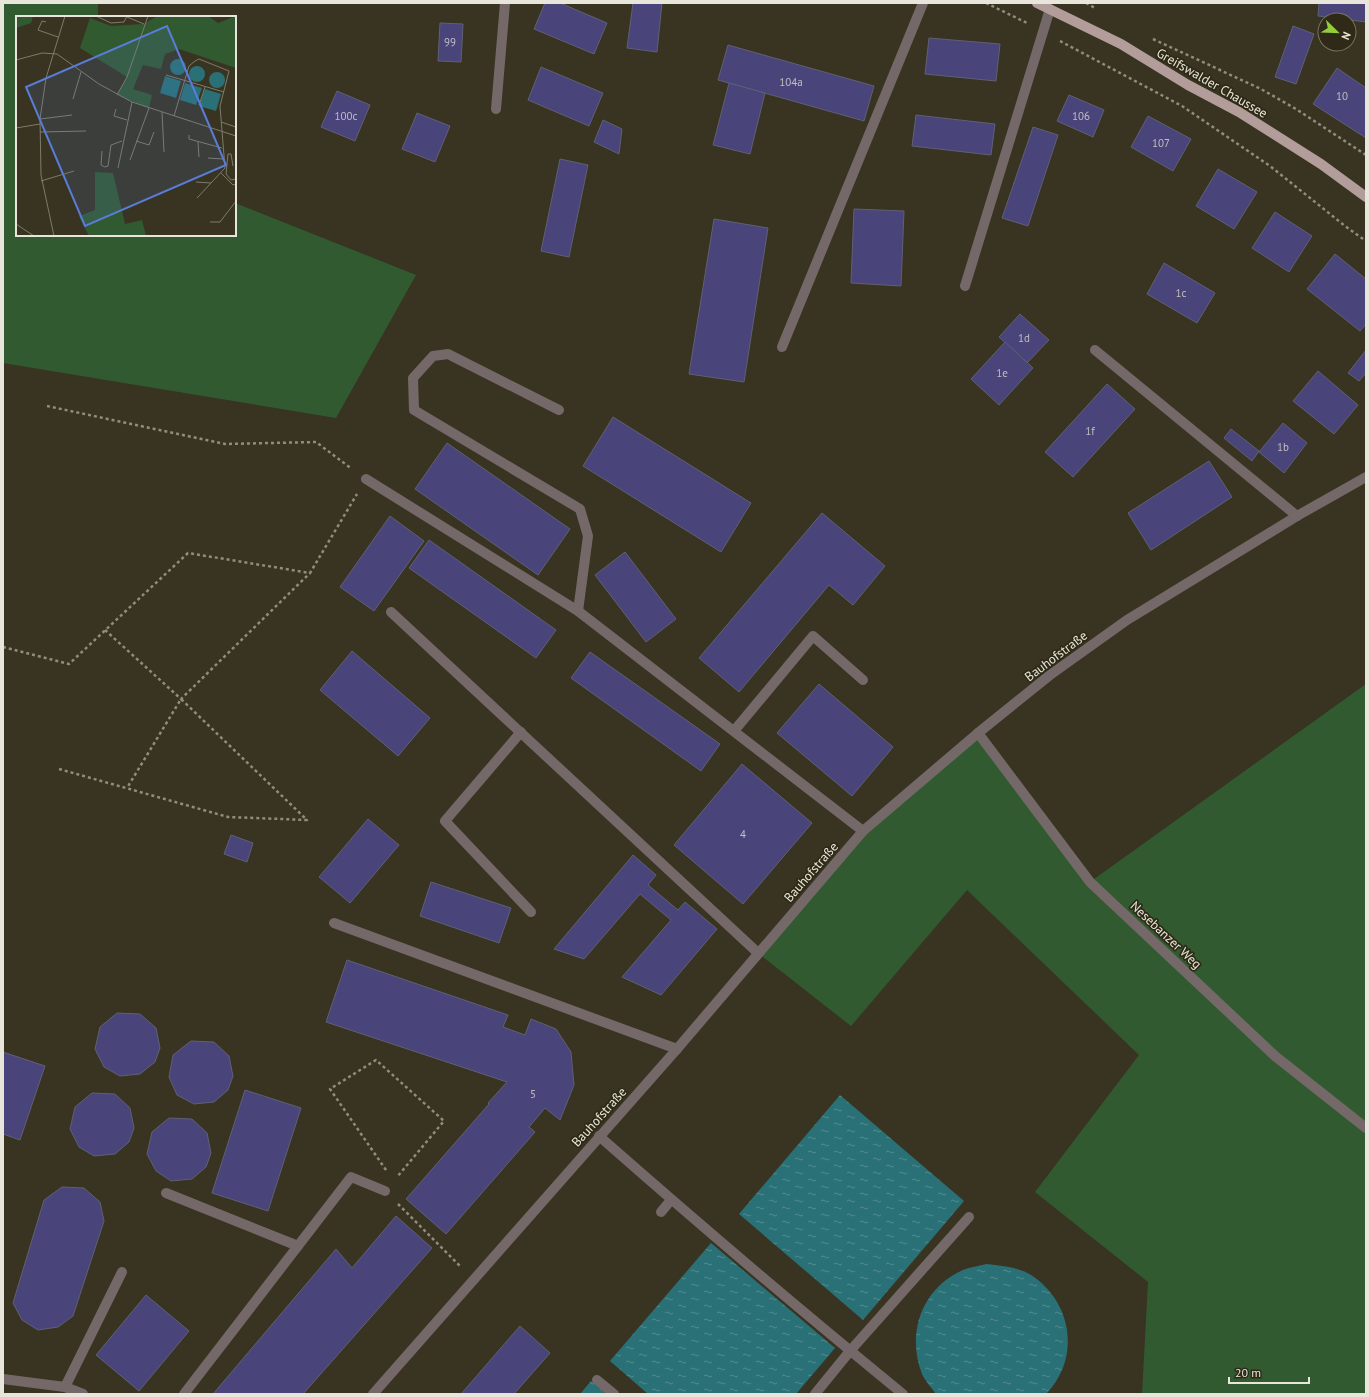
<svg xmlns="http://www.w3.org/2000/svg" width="1369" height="1397" viewBox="0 0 1369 1397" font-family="'PT Sans',sans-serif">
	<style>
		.green { fill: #325a30 }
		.water { fill: url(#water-ripples) }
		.building { fill: #49447a; stroke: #606074 }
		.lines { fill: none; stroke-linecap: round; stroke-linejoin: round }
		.path { stroke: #908d7e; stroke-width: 2.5; stroke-dasharray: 3 3; stroke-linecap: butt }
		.minor { stroke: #746968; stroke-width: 10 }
		.major { stroke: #b39d9a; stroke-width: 10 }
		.labels { text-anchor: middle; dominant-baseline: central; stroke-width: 3.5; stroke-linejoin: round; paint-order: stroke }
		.number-label { font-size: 11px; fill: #c0bec2 }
		.street-label { font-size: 13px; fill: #e8e6da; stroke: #2e2a17 }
		.inset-road { fill: none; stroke: #7e7b6b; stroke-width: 1 }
		.view { fill: #5a7cd9; fill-opacity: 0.15; stroke: #5a7cd9; stroke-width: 2 }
		.inset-edge { fill: none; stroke: #e8e6da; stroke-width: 2 }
	</style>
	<defs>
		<pattern id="water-ripples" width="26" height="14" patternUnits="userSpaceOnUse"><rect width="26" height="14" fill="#297176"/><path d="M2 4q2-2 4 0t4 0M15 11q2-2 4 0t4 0" fill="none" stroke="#528c8f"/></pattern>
	</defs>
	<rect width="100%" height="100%" fill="#383421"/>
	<!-- green -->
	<g class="green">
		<path d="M3,3H98V17H17V235H235V203L416,275L336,418L3,363Z"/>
		<path d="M1366,684V1394H1142L1148,1282L1035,1192L1139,1055L967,890L851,1026L758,953L863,831L978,733L1090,882Z"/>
	</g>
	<!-- water -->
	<g class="water">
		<path d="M840,1095L964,1201L863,1320L739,1214Z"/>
		<path d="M711,1243L835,1348L796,1394H648L610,1361Z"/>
		<path d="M987,1264C1003,1266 1020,1267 1034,1277C1073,1305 1080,1359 1046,1394H936C932,1388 925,1381 922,1374C906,1333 922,1288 963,1270C970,1267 979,1266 987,1264Z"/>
		<path d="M591,1381L606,1394H580Z"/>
	</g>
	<!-- building -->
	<g class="building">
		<path d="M545,3H560L607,23L594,54L534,29Z"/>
		<path d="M633,3H662L657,52L627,48Z"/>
		<path d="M1319,3H1366V22L1318,16Z"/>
		<path d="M440,23L463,24L461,62L438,61Z"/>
		<path d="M1293,26L1314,34L1296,84L1275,77Z"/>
		<path d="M929,38L1000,44L996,81L925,74Z"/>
		<path d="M728,45L874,86L864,121L718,80Z"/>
		<path d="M541,67L603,93L589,126L528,100Z"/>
		<path d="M1337,68L1366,88V138L1313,104Z"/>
		<path d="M729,83L765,93L750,154L713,145Z"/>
		<path d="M337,91L370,105L355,141L321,127Z"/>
		<path d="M1069,95L1104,110L1093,137L1057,121Z"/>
		<path d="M417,113L450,126L435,162L402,149Z"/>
		<path d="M916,115L995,124L991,155L912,146Z"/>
		<path d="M1148,116L1191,139L1173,171L1131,147Z"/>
		<path d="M603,120L622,129L619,154L594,142Z"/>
		<path d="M1033,127L1058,135L1028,226L1002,218Z"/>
		<path d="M560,159L588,165L569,257L541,251Z"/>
		<path d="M1218,169L1257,192L1234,229L1196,206Z"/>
		<path d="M854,209L904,211L901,286L851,283Z"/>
		<path d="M1275,212L1312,236L1289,272L1252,248Z"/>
		<path d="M714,219L768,228L744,382L689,374Z"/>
		<path d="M1335,254L1366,279V324L1360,331L1307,289Z"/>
		<path d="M1164,263L1215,293L1197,323L1147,294Z"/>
		<path d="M1020,314L1049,340L1027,363L999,337Z"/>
		<path d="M1005,342L1033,368L999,405L971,379Z"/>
		<path d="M1366,350V373L1359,381L1348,373Z"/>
		<path d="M1318,371L1358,405L1334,434L1293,401Z"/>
		<path d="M1107,384L1135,409L1073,477L1045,452Z"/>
		<path d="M613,417L751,503L721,552L583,466Z"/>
		<path d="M1283,423L1307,443L1284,473L1259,452Z"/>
		<path d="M1231,429L1259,451L1252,461L1224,438Z"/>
		<path d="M447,443L570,529L538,575L415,489Z"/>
		<path d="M1209,461L1232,497L1151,550L1128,513Z"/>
		<path d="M822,513L885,566L853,605L829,585L739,692L699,658Z"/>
		<path d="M390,516L424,541L374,611L340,587Z"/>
		<path d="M429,540L556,630L536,658L409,568Z"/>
		<path d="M625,552L676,619L646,642L595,575Z"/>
		<path d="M352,651L430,718L398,756L320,690Z"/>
		<path d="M590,652L720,744L701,771L571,678Z"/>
		<path d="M819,684L893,747L852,796L777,733Z"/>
		<path d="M742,764L812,823L743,904L674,845Z"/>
		<path d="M368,819L399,845L350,903L319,877Z"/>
		<path d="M231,835L253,843L247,862L224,854Z"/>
		<path d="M633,855L656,875L648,885L678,910L685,902L717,929L661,995L622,977L671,920L640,894L584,959L554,949Z"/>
		<path d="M431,882L511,908L499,943L420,916Z"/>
		<path d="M347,960L508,1015L503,1027L525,1035L531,1019L556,1029L571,1052L574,1085L560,1120L545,1108L529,1127L535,1132L446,1234L406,1199L489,1104L488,1103L507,1082L326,1022Z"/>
		<path d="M117,1013L140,1014L156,1028L160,1048L155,1062L140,1074L120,1076L104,1067L95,1049L100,1027Z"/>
		<path d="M191,1041L214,1042L229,1056L233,1076L228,1090L214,1102L194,1104L177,1095L169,1077L173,1055Z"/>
		<path d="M3,1052L45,1066L20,1140L3,1134Z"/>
		<path d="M245,1090L301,1108L268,1211L212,1193Z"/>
		<path d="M92,1093L115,1094L130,1108L134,1128L129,1142L115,1154L94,1156L79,1147L70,1129L75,1107Z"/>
		<path d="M169,1118L192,1119L207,1133L211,1153L206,1167L192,1179L171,1181L156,1171L147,1154L152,1132Z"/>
		<path d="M62,1187L84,1188L100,1202L104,1221L73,1316L58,1327L38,1330L22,1320L13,1303L44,1200Z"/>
		<path d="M396,1216L432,1248L303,1394H213L336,1249L352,1268Z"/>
		<path d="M146,1295L189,1331L139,1391L96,1355Z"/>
		<path d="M520,1326L550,1353L514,1394H461Z"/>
	</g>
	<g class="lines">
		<!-- path -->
		<g class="path">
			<path d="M986,3L1027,23"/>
			<path d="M1086,3L1095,8"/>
			<path d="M1153,39L1261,89L1296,109L1366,155"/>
			<path d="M1060,41L1182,106L1270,166L1345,226L1366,241"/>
			<path d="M47,406L225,444L316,442L352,469"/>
			<path d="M105,630L181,699L310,573"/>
			<path d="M3,647L69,664L188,553L310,573L357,494"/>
			<path d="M59,769L228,817L307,820L181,699L127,788"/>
			<path d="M386,1170L330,1089L376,1060L444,1121L397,1177"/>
			<path d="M398,1204L461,1267"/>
		</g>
		<!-- minor -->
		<g class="minor">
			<path d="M496,109L505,3"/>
			<path d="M965,286L1050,9"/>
			<path d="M782,347L923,3"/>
			<path d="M1095,350L1297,516"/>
			<path d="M559,410L448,354L433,356L413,378L414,410L580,509L588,536L578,611"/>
			<path d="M366,479L578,611L863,831"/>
			<path d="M391,612L758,953"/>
			<path d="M734,731L813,636L863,680"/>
			<path d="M521,732L445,821L531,912"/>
			<path d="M978,733L1090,882L1275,1056L1366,1128"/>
			<path d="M334,923L677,1049"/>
			<path d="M599,1136C699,1224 800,1310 903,1394"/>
			<path d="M166,1193L298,1246"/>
			<path d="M661,1212L671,1200"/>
			<path d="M3,1379L65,1387L83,1394"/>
			<path d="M597,1380L614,1394"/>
			<path d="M65,1387L122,1272"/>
			<path d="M184,1394L351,1177L385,1191"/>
			<path d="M373,1394L677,1049L863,831L978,733L1050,675L1127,620L1297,516L1366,477"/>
			<path d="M815,1394L850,1351L969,1217"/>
		</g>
		<!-- major -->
		<path class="major" d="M1037,3L1121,44L1188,85L1239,112L1321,164L1366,197"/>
	</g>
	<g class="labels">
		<!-- number labels -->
		<g class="number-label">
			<text x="450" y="42">99</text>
			<text x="791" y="82">104a</text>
			<text x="1342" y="96">10</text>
			<text x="346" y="116">100c</text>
			<text x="1081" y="116">106</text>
			<text x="1161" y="143">107</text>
			<text x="1181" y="293">1c</text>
			<text x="1024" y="338">1d</text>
			<text x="1002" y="373">1e</text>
			<text x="1090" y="431">1f</text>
			<text x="1283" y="447">1b</text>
			<text x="743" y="834">4</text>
			<text x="533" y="1094">5</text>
		</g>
		<!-- street labels -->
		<g class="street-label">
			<text transform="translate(1212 83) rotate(30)">Greifswalder Chaussee</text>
			<text transform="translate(1056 656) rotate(-37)">Bauhofstraße</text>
			<text transform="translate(811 872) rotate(-49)">Bauhofstraße</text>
			<text transform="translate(1166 935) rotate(43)">Nesebanzer Weg</text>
			<text transform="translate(599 1117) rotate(-48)">Bauhofstraße</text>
		</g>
	</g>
	<!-- overview -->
	<g transform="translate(16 16)">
		<rect width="220" height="220" fill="#383421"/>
		<path d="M0,0H17L15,7L0,12ZM141,0H192L202,7L220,0V52L163,33L149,38L145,53L127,49L117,73L136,79L133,92L101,79L111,61L64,32L74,2L95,10L128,8ZM79,156L97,157L109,208L126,204L130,220H73L63,200L79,194Z" fill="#325a30"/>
		<path d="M154 51a8 8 0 1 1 16 0a8 8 0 1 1-16 0ZM173 58a8 8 0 1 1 16 0a8 8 0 1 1-16 0ZM193 64a8 8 0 1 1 16 0a8 8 0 1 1-16 0ZM149,60L165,65L160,82L144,77ZM169,67L186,72L180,89L164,84ZM189,73L205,78L200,95L183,90Z" fill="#297176"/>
		<path class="inset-road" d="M80,0L95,7L108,6L111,0M111,1L128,8M30,6L26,5L22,14L42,21M0,44L26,37L41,38L83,68L116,86L220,120M150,59L208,76M101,79L111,61L132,0M57,83L65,56M183,89L189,71M100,93L98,100L111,104M146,96L148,136M158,100L173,50L179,45L183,43L213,55L204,90L209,152L181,182M24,103L56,99M205,106L220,111M0,112L24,108M24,116L70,115M173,119V123L206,132M120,125L133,129L138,116M182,126L183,141M86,135L85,149L89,151L92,150L95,129L106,125M192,142L207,143M114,144L133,92M217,150L215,138H212L210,158L215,164L220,163M102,152L116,86M205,157L217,169L220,168M25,165L58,155M180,166L195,167M194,206H204L220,185M0,208L18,220M38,220L25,159L24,103L30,62L49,0"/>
		<path class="view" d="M151,10L210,149L69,210L10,71Z"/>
		<rect width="220" height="220" class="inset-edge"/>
	</g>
	<!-- border -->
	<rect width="1369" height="1397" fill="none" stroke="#e8e6da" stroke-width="8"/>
	<!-- north arrow -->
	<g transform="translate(1337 32) rotate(113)"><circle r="19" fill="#2e2a17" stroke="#787565"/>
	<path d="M0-3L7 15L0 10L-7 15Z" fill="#95cc3b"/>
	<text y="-6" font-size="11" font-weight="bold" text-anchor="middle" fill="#e8e6da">N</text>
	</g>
	<!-- scale -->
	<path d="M1229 1377v6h80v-6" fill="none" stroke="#e8e6da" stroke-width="2"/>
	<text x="1235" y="1377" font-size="12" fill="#e8e6da" stroke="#2e2a17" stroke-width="3" paint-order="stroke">20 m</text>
</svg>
